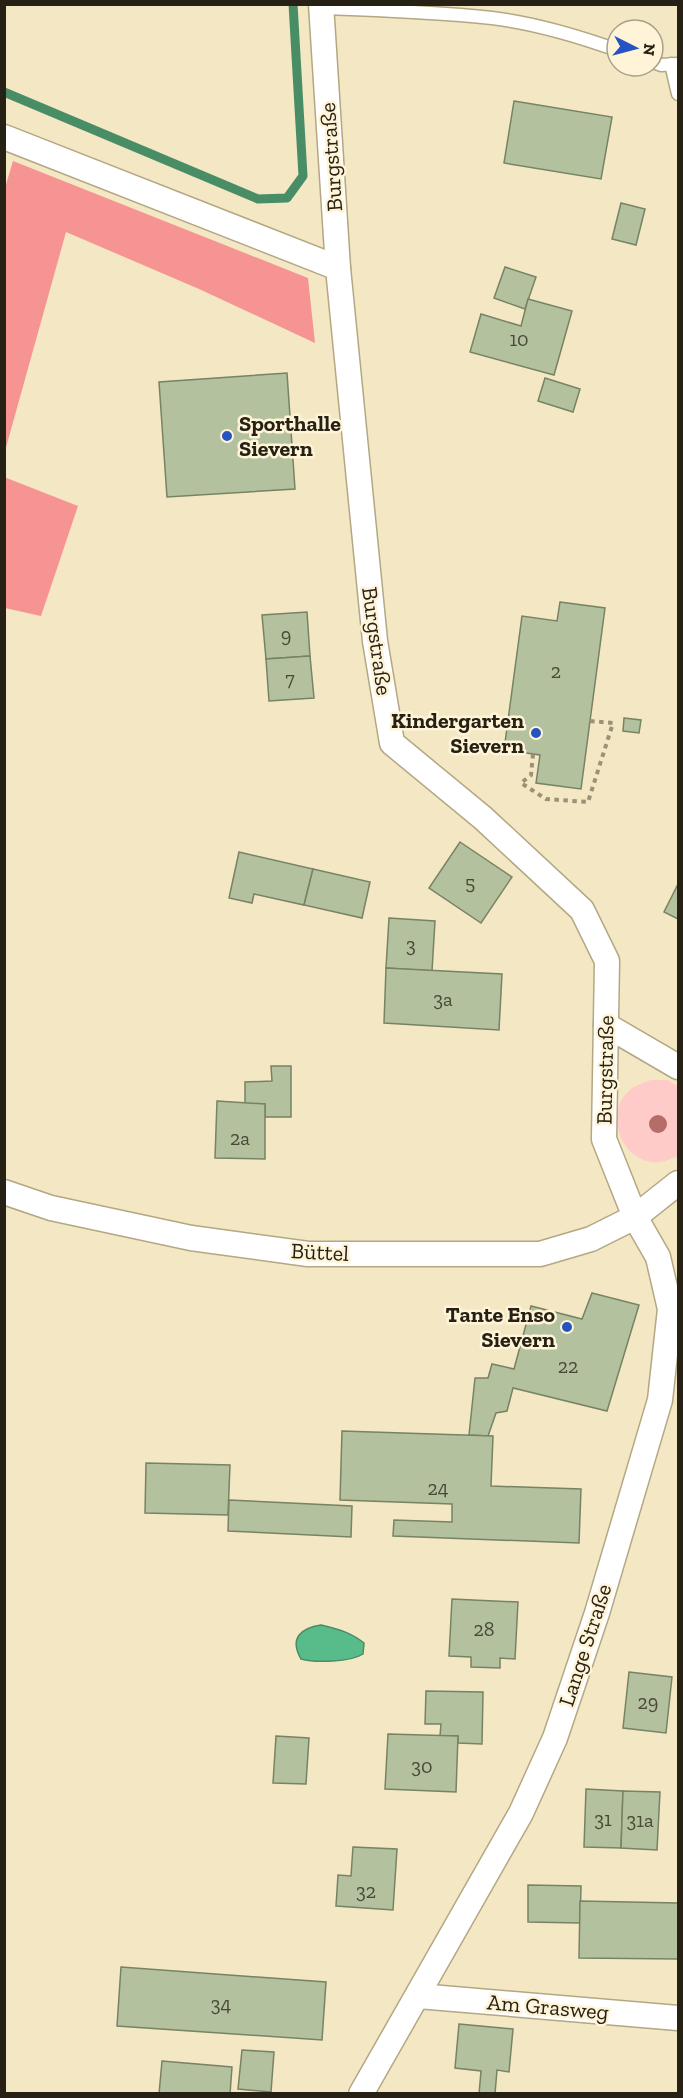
<svg xmlns="http://www.w3.org/2000/svg" width="683" height="2098" viewBox="0 0 683 2098" font-family="'Zilla Slab',serif">
	<style>
		.green { fill: #ffcbc9 }
		.forest { fill: #f69493 }
		.water { fill: #58bb8a; stroke: #498d67; stroke-width: 1.5 }
		.lines { fill: none; stroke-linecap: round; stroke-linejoin: round }
		.stream { stroke: #498d67; stroke-width: 9 }
		.building { fill: #b3c19f; stroke: #778363; stroke-width: 1.5 }
		.lane-casing { stroke: #b3a784; stroke-width: 15 }
		.street-casing { stroke: #b3a784; stroke-width: 27 }
		.path { stroke: #9b9177; stroke-width: 4; stroke-dasharray: 4.5 4.5; stroke-linecap: butt }
		.lane { stroke: #fff; stroke-width: 12 }
		.street { stroke: #fff; stroke-width: 24 }
		.tree { fill: #b56d68 }
		.poi-dot { fill: #2554c2; stroke: #fff4d7; stroke-width: 2 }
		.labels { text-anchor: middle; dominant-baseline: central; stroke-width: 5; stroke-linejoin: round; paint-order: stroke }
		.number-label { font-size: 20px; fill: #494937 }
		.street-label { font-size: 22px; fill: #262114; stroke: #fff4d7 }
		.poi-label { font-size: 22px; font-weight: bold; fill: #262114; stroke: #fff4d7; text-anchor: end }
	</style>
	<rect width="100%" height="100%" fill="#f4e7c3"/>
	<!-- green -->
	<path class="green" d="M651,1080H667L678,1086V1156C673,1158 666,1161 661,1162C621,1167 600,1108 634,1087C639,1084 646,1082 651,1080Z"/>
	<!-- forest -->
	<g class="forest">
		<path d="M13,161L308,278L315,343L199,289L66,232L5,451L4,191Z"/>
		<path d="M4,477L78,506L41,616L5,608Z"/>
	</g>
	<!-- water -->
	<path class="water" d="M321,1625C338,1629 350,1632 364,1643L363,1654C351,1662 315,1663 301,1659C289,1638 301,1628 321,1625Z"/>
	<g class="lines">
		<!-- stream -->
		<path class="stream" d="M4,92L258,199L287,198L303,176L293,4"/>
	</g>
	<!-- building -->
	<g class="building">
		<path d="M514,101L612,117L601,179L504,163Z"/>
		<path d="M621,203L645,209L636,245L612,239Z"/>
		<path d="M505,267L536,277L525,309L494,298Z"/>
		<path d="M528,299L572,311L554,375L470,352L481,314L521,326Z"/>
		<path d="M287,373L295,489L167,497L159,382Z"/>
		<path d="M545,378L580,389L573,412L538,401Z"/>
		<path d="M560,602L605,608L581,789L536,783L540,755L504,750L522,616L557,621Z"/>
		<path d="M307,612L310,656L266,659L262,615Z"/>
		<path d="M310,656L314,698L269,701L266,659Z"/>
		<path d="M624,718L641,720L639,733L623,731Z"/>
		<path d="M460,842L512,877L481,923L429,888Z"/>
		<path d="M239,852L313,869L304,905L254,894L252,903L229,898Z"/>
		<path d="M313,869L370,882L362,918L304,905Z"/>
		<path d="M678,884V919L664,912Z"/>
		<path d="M389,918L435,921L432,971L386,968Z"/>
		<path d="M386,968L502,974L499,1030L384,1023Z"/>
		<path d="M271,1066H291V1117H265V1104H245V1082L272,1081Z"/>
		<path d="M217,1101L265,1104V1159L215,1158Z"/>
		<path d="M592,1293L639,1305L607,1411L513,1388L507,1411L496,1413L488,1436L469,1435L475,1378H488L492,1364L514,1369L531,1306L582,1319Z"/>
		<path d="M342,1431L493,1436L491,1486L581,1489L579,1543L393,1536L394,1520L452,1522V1504L340,1500Z"/>
		<path d="M146,1463L230,1465L228,1515L145,1513Z"/>
		<path d="M229,1500L352,1506L351,1537L228,1531Z"/>
		<path d="M452,1599L518,1602L515,1659L500,1658V1668L471,1667V1657L449,1656Z"/>
		<path d="M629,1672L672,1677L666,1733L623,1728Z"/>
		<path d="M426,1691L483,1692L482,1744L458,1743V1736H440L441,1724H425Z"/>
		<path d="M388,1734L458,1736L456,1792L385,1789Z"/>
		<path d="M276,1736L309,1738L306,1784L273,1783Z"/>
		<path d="M586,1789L623,1791L621,1848L584,1847Z"/>
		<path d="M623,1791L660,1792L657,1850L621,1848Z"/>
		<path d="M353,1847L397,1849L393,1910L336,1906L338,1875L351,1876Z"/>
		<path d="M528,1885L581,1886L580,1923L528,1922Z"/>
		<path d="M580,1901L678,1903V1959L579,1958Z"/>
		<path d="M121,1967L326,1982L322,2040L117,2026Z"/>
		<path d="M459,2024L513,2029L509,2072L497,2070L495,2094H479L481,2071L455,2068Z"/>
		<path d="M242,2050L274,2052L271,2092L238,2089Z"/>
		<path d="M162,2061L232,2067L230,2094H159Z"/>
	</g>
	<g class="lines">
		<!-- lane casing -->
		<g class="lane-casing">
			<g id="lane">
				<path d="M322,8C378,10 435,12 492,18C533,23 578,36 617,50"/>
				<path d="M653,62L661,65L678,64"/>
				<path d="M671,64L678,94"/>
			</g>
		</g>
		<!-- street casing -->
		<g class="street-casing">
			<g id="street">
				<path d="M321,4L338,268L375,641L392,743L483,818L582,910L607,961L604,1139L635,1217L658,1257L670,1309L660,1400L597,1613L555,1738L521,1813L361,2094"/>
				<path d="M4,137L338,268"/>
				<path d="M606,1025L678,1067"/>
				<path d="M4,1192L51,1208L191,1238L308,1254H540L591,1239L635,1217L678,1183"/>
				<path d="M418,1996L678,2018"/>
			</g>
		</g>
		<!-- path -->
		<path class="path" d="M533,754L531,775L521,783L546,799L588,802L613,723L590,721"/>
		<!-- lane -->
		<use href="#lane" class="lane"/>
		<!-- street -->
		<use href="#street" class="street"/>
	</g>
	<!-- trees -->
	<circle class="tree" cx="658" cy="1124" r="9"/>
	<!-- markers -->
	<g class="poi-dot">
		<circle cx="227" cy="436" r="6"/>
		<circle cx="536" cy="733" r="6"/>
		<circle cx="567" cy="1327" r="6"/>
	</g>
	<g class="labels">
		<!-- number labels -->
		<g class="number-label">
			<text x="519" y="339">10</text>
			<text x="286" y="635">9</text>
			<text x="556" y="671">2</text>
			<text x="290" y="679">7</text>
			<text x="470" y="883">5</text>
			<text x="411" y="945">3</text>
			<text x="443" y="999">3a</text>
			<text x="240" y="1138">2a</text>
			<text x="568" y="1366">22</text>
			<text x="438" y="1488">24</text>
			<text x="484" y="1629">28</text>
			<text x="648" y="1702">29</text>
			<text x="422" y="1766">30</text>
			<text x="603" y="1819">31</text>
			<text x="640" y="1820">31a</text>
			<text x="366" y="1891">32</text>
			<text x="221" y="2004">34</text>
		</g>
		<!-- street labels -->
		<g class="street-label">
			<text transform="translate(331 157) rotate(-94)">Burgstraße</text>
			<text transform="translate(377 641) rotate(82)">Burgstraße</text>
			<text transform="translate(605 1070) rotate(-89)">Burgstraße</text>
			<text transform="translate(320 1252) rotate(3)">Büttel</text>
			<text transform="translate(585 1645) rotate(-72)">Lange Straße</text>
			<text transform="translate(548 2007) rotate(5)">Am Grasweg</text>
		</g>
		<!-- poi labels -->
		<g class="poi-label">
			<text x="239" y="423" text-anchor="start">Sporthalle<tspan x="239" dy="25">Sievern</tspan></text>
			<text x="524" y="720">Kindergarten<tspan x="524" dy="25">Sievern</tspan></text>
			<text x="555" y="1314">Tante Enso<tspan x="555" dy="25">Sievern</tspan></text>
		</g>
	</g>
	<!-- border -->
	<rect width="683" height="2098" fill="none" stroke="#262114" stroke-width="12"/>
	<!-- north arrow -->
	<g transform="translate(635 48) rotate(96)"><circle r="28" fill="#fff4d7" stroke="#a8a089" stroke-width="1.5"/>
	<path d="M0-4.5L10 22L0 15L-10 22Z" fill="#2554c2"/>
	<text y="-9" font-size="16" font-weight="bold" text-anchor="middle" fill="#262114">N</text>
	</g>
</svg>
